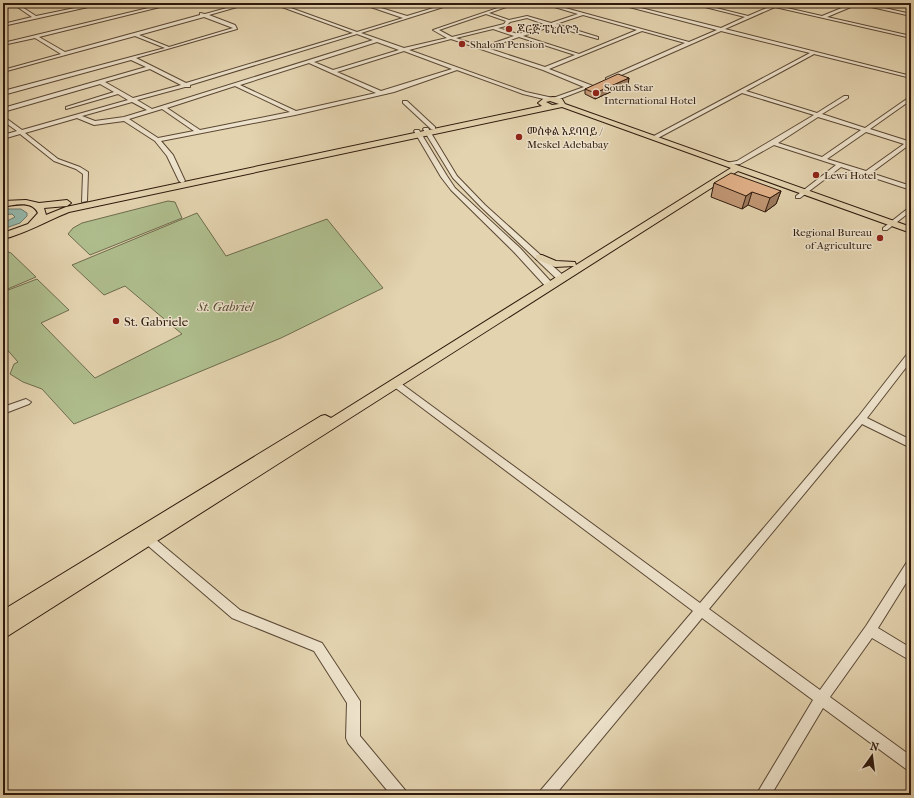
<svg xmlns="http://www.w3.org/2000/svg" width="914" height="798" viewBox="0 0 914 798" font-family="'IM FELL French Canon','Noto Serif Ethiopic',serif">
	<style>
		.green { fill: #afbe8e; stroke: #6e6c4d }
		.water { fill: #95b8ac; stroke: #6c786c }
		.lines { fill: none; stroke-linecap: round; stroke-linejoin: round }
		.minor-casing { stroke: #5b4835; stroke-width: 2 }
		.major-casing { stroke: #2e190c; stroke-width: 2 }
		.minor { fill: #ede2cb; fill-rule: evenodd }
		.major { fill: #e3d3af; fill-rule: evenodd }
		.wall { fill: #c19674; stroke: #2e190c }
		.shaded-wall { fill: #9d7a5e; stroke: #2e190c }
		.building { fill: #e0af87; stroke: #2e190c }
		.poi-dot { fill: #8f2418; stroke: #ede2cb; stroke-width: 1.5 }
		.labels { text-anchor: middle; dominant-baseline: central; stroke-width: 3; stroke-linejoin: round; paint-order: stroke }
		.far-poi-label { font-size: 11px; fill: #2e190c; stroke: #ede2cb; text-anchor: start }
		.park-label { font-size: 13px; font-style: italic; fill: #554b33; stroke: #ede2cb }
		.poi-label { font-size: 13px; fill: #2e190c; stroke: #ede2cb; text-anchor: start }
	</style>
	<rect width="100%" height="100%" fill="#e3d3af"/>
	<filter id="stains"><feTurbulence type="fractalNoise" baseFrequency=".005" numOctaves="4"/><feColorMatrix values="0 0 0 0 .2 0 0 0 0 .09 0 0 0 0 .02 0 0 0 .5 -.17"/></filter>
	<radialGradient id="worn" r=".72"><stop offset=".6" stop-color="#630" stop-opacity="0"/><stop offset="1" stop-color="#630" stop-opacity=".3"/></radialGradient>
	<!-- green -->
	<g class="green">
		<path d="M168,201L175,202L182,218L90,255L68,234L73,228L82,223Z"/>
		<path d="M197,213L226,256L327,219L383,288L281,338L74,424L42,389L23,382L10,374L14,364L18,362L3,345V292L37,279L69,310L41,323L95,378L182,334L125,286L104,295L72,265Z"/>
		<path d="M3,250L11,253L36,277L3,291Z"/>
	</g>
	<!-- water -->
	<path class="water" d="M8,209H21L27,213V216L20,223L3,229V223L15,217L12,214L3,215V210Z"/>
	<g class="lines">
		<!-- minor casing -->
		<g class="minor-casing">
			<g id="minor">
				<path d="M17,3H25L19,5L36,16L99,3H106L3,26V24L32,17L16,6L3,8V6Z"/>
				<path d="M169,3H176L39,37L65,52L200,15V13L205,14L245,3H251L209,15L235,25L237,29L136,58L186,83L353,33L271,3H277L357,32L403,18L359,3H365L407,16L450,3H456L361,33L404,48L447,38L433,30L512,3H518L489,13L509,20L527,16L551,23L578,14L541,3H547L689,42L717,30L614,3H621L721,28L745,17L689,3H696L748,16L778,3H783L778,6L822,16L854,3H863L911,14V16L858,4L827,17L911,36V38L775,7L725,29L911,76V78L814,54L746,91L817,113L844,96H848V98L822,114L865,128L911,96V100L870,129L911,142V146L909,145L871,173L911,186V190L841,167L800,198H796V196L836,165L774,145L740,164L726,165V163L737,161L814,115L742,93L656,139H652V137L810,53L721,31L610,80H606V78L685,43L642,31L549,69L593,86L557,100L552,101L523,94L457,70L394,92L295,115L161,141L173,155L185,181L182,183L179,181L167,156L155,141L124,121L94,125L77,118L25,133L58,159L80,167L88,172L87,201L82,202L83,174L76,169L54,161L20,134L3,139V135L17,131L3,121V116L22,130L128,100L118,94L66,109V107L114,92L100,84L3,112V108L146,67L131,60L3,95V91L165,48L135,36L3,72V70L61,54L35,38L3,45V43ZM486,14L506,21L504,24L452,37L439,30ZM583,15L637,30L579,54L523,36L552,26L598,39V37L556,24ZM204,17L233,28L169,47L139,35ZM527,18L547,25L518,34L498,28L506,26L510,22ZM493,29L514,36L482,47L456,38ZM357,34L373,40L152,109L137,100L185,87H190V85ZM519,37L575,55L545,67L487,48ZM451,39L543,70L584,87L553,98L526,92L409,50ZM377,42L399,50L333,70L314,62ZM404,51L452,69L381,91L337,72ZM309,63L376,93L296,111L240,85ZM150,69L181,85L133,98L105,82ZM235,86L290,112L200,130L167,108ZM132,102L147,110L124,117L95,121L82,116ZM162,109L194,131L158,138L129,119ZM818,117L861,130L822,157L778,143ZM866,132L904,144L866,171L827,159Z"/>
				<path d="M403,101H407L435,127V129H431L403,103Z"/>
				<path d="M424,128H428L457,176L485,205L565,277V281H559L481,207L453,178L423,129Z"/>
				<path d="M415,130H419L447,176L455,188L520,248L553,284V288H547L514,252L451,190L441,177L414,131Z"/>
				<path d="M911,206V211L887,230H883V228Z"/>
				<path d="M911,352V361L867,418L911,440V448L862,424L709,609L820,690L866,626L907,562L911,560V575L878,628L911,648V661L872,638L830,697L911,756V771L906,769L823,708L771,795H756L813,700L702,618L555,795H539L541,790L693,611L393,386L392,384L393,382H399L700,603L858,417L908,353Z"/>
				<path d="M26,399L31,402L29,404L3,414V407Z"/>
				<path d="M150,536L154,538L240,610L322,643L360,701V736L405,790L407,795H391L348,743L346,738L347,703L314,651L232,618L146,544L145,541L146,538Z"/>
			</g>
		</g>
		<!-- major casing -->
		<g class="major-casing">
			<path id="major" d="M553,97L562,99L565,104L911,227V233L738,171L3,639V610L321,416L325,415L331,418L574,266L555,267L536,259V255H542L556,261L575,262L576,265L731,168L562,107L69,212C46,221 27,233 3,239V233L28,224L38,213C32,200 14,205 3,207V201L26,200L39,203L67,200L71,203L67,206L44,208L46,215L66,207L542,106L538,103L543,99ZM550,101L559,104L552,105L546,102Z"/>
		</g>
		<!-- minor -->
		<use href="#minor" class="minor"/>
		<!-- major -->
		<use href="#major" class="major"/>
	</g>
	<!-- wall -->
	<g class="wall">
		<path d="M629,78L628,84L595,99L585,94V89Z"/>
		<path d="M714,183L781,191L776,204L765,212L748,205L742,209L711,197Z"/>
	</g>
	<!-- shaded-wall -->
	<g class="shaded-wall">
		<path d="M629,78L628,84L595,99V93Z"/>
		<path d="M781,191L776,204L765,212L770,198Z"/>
		<path d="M752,192L748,205L742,209L746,196Z"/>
	</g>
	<!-- building -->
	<g class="building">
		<path d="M618,74L629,78L595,93L585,89Z"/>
		<path d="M731,173L781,191L770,198L752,192L746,196L714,183Z"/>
	</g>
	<!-- markers -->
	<g class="poi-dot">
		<circle cx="509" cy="29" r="4"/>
		<circle cx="462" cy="44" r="4"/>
		<circle cx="596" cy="93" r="4"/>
		<circle cx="519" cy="137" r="4"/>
		<circle cx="816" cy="175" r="4"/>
		<circle cx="880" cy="238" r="4"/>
		<circle cx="116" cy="321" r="4"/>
	</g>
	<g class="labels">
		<!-- far-poi labels -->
		<g class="far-poi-label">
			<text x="517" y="29">ጆርጅ ፔኒሲዮን</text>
			<text x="470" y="44">Shalom Pension</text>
			<text x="604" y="87">South Star<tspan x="604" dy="13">International Hotel</tspan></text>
			<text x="527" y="131">መስቀል አደባባይ /<tspan x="527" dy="13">Meskel Adebabay</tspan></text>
			<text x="824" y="175">Lewi Hotel</text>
			<text x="872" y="232" text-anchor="end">Regional Bureau<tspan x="872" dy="13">of Agriculture</tspan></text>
		</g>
		<!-- park labels -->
		<g class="park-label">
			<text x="225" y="306">St. Gabriel</text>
		</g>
		<!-- poi labels -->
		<g class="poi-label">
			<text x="124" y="321">St. Gabriele</text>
		</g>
	</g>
	<!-- margin -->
	<rect width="914" height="798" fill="none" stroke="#e3d3af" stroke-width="16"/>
	<rect x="4" y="4" width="906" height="790" fill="none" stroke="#2e190c" stroke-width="2"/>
	<rect x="8" y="8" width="898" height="782" fill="none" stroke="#2e190c"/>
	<!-- north arrow -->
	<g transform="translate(872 756) rotate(14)" stroke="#ede2cb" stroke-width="3" paint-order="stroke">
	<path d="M0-3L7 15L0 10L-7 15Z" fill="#2e190c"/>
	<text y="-6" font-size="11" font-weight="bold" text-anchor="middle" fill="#2e190c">N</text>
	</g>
	<rect width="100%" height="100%" filter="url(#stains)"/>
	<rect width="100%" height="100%" fill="url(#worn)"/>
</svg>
